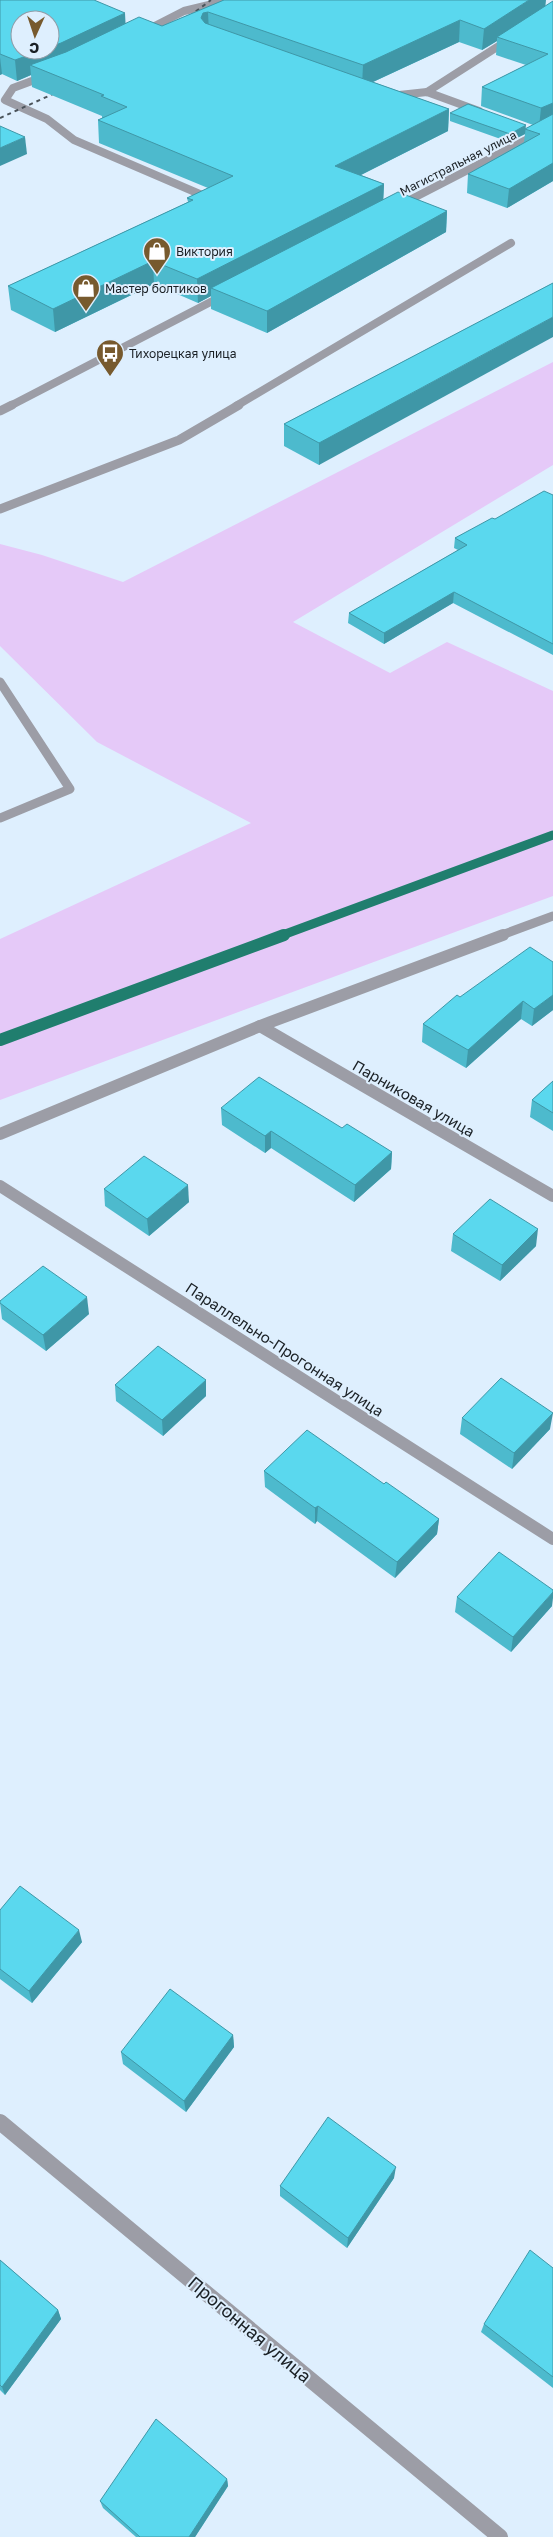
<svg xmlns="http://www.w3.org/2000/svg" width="553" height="2537" viewBox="0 0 553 2537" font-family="'Golos Text',sans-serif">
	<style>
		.green { fill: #e5c9f8 }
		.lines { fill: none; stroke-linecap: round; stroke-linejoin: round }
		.stream-far1 { stroke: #207e6e; stroke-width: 9 }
		.stream { stroke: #207e6e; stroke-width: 12 }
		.minor-far3 { stroke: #9c9da6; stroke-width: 8 }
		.minor-far2 { stroke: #9c9da6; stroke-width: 9 }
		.minor-far1 { stroke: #9c9da6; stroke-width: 12 }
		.minor { stroke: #9c9da6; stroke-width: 16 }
		.rail { stroke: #4a535a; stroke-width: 2; stroke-dasharray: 4 4; stroke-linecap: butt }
		.wall { fill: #4dbacd }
		.shaded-wall { fill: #3f97a7 }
		.building { fill: #5ad8ee; stroke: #3f97a7 }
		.labels { text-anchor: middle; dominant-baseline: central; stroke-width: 4; stroke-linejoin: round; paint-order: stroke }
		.far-street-label { font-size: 12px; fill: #1a2025; stroke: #deeffe }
		.far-poi-label { font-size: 12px; fill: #1a2025; stroke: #deeffe; text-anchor: start }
		.street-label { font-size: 15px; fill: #1a2025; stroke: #deeffe }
		.near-street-label { font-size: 18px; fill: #1a2025; stroke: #deeffe }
	</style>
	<rect width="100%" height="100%" fill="#deeffe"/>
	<!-- green -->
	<path class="green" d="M553,362V465L293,622L390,673L447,642L553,691V896L0,1100V939L251,823L97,742L0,646V544L42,555L123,582Z"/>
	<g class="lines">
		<!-- stream-far1 -->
		<path class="stream-far1" d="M280,936L553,835"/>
		<!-- stream -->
		<path class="stream" d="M0,1040L284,935"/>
		<!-- minor-far3 -->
		<g class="minor-far3">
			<path d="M143,32L184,11L229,0"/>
			<path d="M48,75L13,88L5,100L47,119L74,140L202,195"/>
			<path d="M427,92L511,38"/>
			<path d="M390,96L427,92L479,111"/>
			<path d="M400,205L553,126"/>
			<path d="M10,406L226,294"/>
			<path d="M236,406L511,243"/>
		</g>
		<!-- minor-far2 -->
		<g class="minor-far2">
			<path d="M0,411L12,405"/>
			<path d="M0,509L179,440L239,405"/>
			<path d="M0,682L70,789L0,818"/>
			<path d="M499,936L553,916"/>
		</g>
		<!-- minor-far1 -->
		<g class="minor-far1">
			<path d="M260,1026L553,1196"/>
			<path d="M0,1134L260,1026L503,935"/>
			<path d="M0,1186L553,1539"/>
		</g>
		<!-- minor -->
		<path class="minor" d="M0,2122L500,2537"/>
		<!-- rail -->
		<g class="rail">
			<path d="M183,21L211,0"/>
			<path d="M0,118L64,89"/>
		</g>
	</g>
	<!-- wall -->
	<g class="wall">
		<path d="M0,0L126,23L162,26L224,0L546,6L553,1V181L507,208L467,193L468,174L524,142L525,134L509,142L450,121V113L526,128L533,125L481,106L482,87L526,65L496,55L497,41L482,50L459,42L373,82L449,109L448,131L361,175L384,184L383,200L447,211L446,232L267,333L211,309V296L198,303L154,284L55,332L11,310L8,286L188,202L187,198L208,188L99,143L98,120L102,118V116L32,87L31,75L17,81L2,74L0,75Z"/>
		<path d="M553,283L319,465L284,446V424Z"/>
		<path d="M553,495V655L453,603L384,644L348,623L349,613L458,550L454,548L455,538L495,519Z"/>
		<path d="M553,962V1010L532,1026L521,1019L466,1068L422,1042L423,1024L460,997Z"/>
		<path d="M553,1081V1131L530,1117L532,1100Z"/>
		<path d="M221,1108L342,1128L392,1152L391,1169L354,1202L271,1148L265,1153L222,1125Z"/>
		<path d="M104,1189L189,1202L149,1236L105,1206Z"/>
		<path d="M453,1234L536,1246L500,1281L451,1251Z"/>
		<path d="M0,1303L89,1314L46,1351L2,1319Z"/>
		<path d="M206,1380V1396L163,1436L116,1401L115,1385Z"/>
		<path d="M462,1418L550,1429L512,1469L460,1434Z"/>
		<path d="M264,1471L384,1484L439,1519L437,1534L395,1578L317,1521L315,1524L265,1487Z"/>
		<path d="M457,1597L552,1606L511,1652L455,1612Z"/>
		<path d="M0,1910L82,1942L32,2003L0,1979Z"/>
		<path d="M233,2035L234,2047L186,2112L123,2064L121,2052Z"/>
		<path d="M394,2178L347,2248L280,2196V2186Z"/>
		<path d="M0,2260L58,2310L61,2319L5,2395L0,2390Z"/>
		<path d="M553,2268V2388L481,2332L484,2324Z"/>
		<path d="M227,2479L228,2486L195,2537H136L103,2508L100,2501Z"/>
	</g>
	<!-- shaded-wall -->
	<g class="shaded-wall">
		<path d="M529,0H546L545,10L497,37V41L482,50L484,29Z"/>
		<path d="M208,12L209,34L201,18L203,13Z"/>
		<path d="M125,13L126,33L30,65L31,75L17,81L15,60L43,50H50V47Z"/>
		<path d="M460,20L459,42L362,87L363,65Z"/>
		<path d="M0,57L2,74L0,75Z"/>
		<path d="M553,103V121L539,127L541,108Z"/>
		<path d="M449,109L448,131L335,188V166Z"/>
		<path d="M526,125L525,134L509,142L510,134Z"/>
		<path d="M25,137L27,154L0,166V148Z"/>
		<path d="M553,163V181L507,208L509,189Z"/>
		<path d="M384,184L383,207L211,288V296L198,303L197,279Z"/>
		<path d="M447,211L446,232L267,333V311Z"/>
		<path d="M153,261L154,284L55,332L53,309Z"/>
		<path d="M553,317V337L319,465V443Z"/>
		<path d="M454,592L453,603L384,644V633Z"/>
		<path d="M553,995V1010L532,1026L534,1009Z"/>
		<path d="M523,1001L521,1019L466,1068L468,1050Z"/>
		<path d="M271,1131V1148L265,1153V1136Z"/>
		<path d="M392,1152L391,1169L354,1202L355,1185Z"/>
		<path d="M188,1185L189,1202L149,1236L147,1219Z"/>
		<path d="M538,1229L536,1246L500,1281L502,1265Z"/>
		<path d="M87,1297L89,1314L46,1351L43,1335Z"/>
		<path d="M206,1380V1396L163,1436L162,1420Z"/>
		<path d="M553,1413L550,1429L512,1469L514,1453Z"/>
		<path d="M318,1506L317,1521L315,1524V1508Z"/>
		<path d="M439,1519L437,1534L395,1578L397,1562Z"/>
		<path d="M553,1592V1598L552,1606L511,1652L513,1637Z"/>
		<path d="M79,1930L82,1942L32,2003L29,1991Z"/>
		<path d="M233,2035L234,2047L186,2112L184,2101Z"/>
		<path d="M396,2167L394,2178L347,2248L348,2238Z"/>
		<path d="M58,2310L61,2319L5,2395L2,2387Z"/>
		<path d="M227,2479L228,2486L195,2537H189Z"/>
	</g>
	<!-- building -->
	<g class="building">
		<path d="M0,0H94L125,13L61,43L50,47V20H20V50H43L15,60L0,54Z"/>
		<path d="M224,0H529L484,29L460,20L363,65L208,12L203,13L201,18L205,23L449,109L335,166L384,184L197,279L153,261L53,309L8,286L193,200L187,198L233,176L98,120L127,107L101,96L104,95L30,65L66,52L139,17L162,26Z"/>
		<path d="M553,1V103L541,108L482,87L548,54L497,37Z"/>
		<path d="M468,104L526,125L510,134L450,113Z"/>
		<path d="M553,114V163L509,189L468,174L540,134L525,129Z"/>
		<path d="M0,126L25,137L0,148Z"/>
		<path d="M398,192L447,211L267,311L211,288Z"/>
		<path d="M553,283V317L319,443L284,424Z"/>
		<path d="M544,491L553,495V644L454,592L384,633L349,613L467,545L455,538L492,518L495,519Z"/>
		<path d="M530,947L553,962V995L534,1009L523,1001L468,1050L423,1024L457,995L460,997Z"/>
		<path d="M259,1077L342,1128L347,1124L392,1152L355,1185L271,1131L265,1136L221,1108Z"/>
		<path d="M553,1081V1113L532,1100Z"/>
		<path d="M144,1156L188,1185L147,1219L104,1189Z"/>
		<path d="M490,1199L538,1229L502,1265L453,1234Z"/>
		<path d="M43,1266L87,1297L43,1335L0,1303V1301Z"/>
		<path d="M158,1346L206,1380L162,1420L115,1385Z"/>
		<path d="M501,1378L553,1413L514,1453L462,1418Z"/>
		<path d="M307,1430L384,1484L386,1482L439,1519L397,1562L318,1506L315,1508L264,1471Z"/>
		<path d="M499,1552L553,1590V1592L513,1637L457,1597Z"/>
		<path d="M20,1886L79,1930L29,1991L0,1969V1910Z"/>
		<path d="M170,1989L233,2035L184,2101L121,2052Z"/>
		<path d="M328,2117L396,2167L348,2238L280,2186Z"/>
		<path d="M530,2250L553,2268V2377L484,2324Z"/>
		<path d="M0,2260L58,2310L2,2387L0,2385Z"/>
		<path d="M156,2419L227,2479L189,2537H140L100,2501Z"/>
	</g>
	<!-- icons -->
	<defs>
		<g id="shop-pin" transform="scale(1.4375)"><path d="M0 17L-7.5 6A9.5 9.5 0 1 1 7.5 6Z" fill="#775a2e" stroke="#deeffe"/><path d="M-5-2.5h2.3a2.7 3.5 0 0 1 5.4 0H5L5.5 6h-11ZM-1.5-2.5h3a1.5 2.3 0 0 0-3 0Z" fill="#fff"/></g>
		<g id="bus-pin" transform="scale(1.4375)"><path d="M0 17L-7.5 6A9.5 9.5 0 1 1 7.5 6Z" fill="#775a2e" stroke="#deeffe"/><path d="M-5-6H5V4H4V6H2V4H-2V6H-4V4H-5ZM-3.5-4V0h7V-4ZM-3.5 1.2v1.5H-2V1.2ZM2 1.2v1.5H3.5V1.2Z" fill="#fff"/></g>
	</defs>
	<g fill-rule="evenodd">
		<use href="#shop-pin" x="157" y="251"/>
		<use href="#shop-pin" x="86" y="288"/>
		<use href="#bus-pin" x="110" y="353"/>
	</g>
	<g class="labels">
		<!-- far-street labels -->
		<g class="far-street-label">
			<text transform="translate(458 163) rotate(-27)">Магистральная улица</text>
		</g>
		<!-- far-poi labels -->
		<g class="far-poi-label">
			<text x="176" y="251">Виктория</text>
			<text x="105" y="288">Мастер болтиков</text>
			<text x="129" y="353">Тихорецкая улица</text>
		</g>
		<!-- street labels -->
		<g class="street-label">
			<text transform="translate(414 1098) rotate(30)">Парниковая улица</text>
			<text transform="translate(285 1349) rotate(33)">Параллельно-Прогонная улица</text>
		</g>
		<!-- near-street labels -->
		<g class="near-street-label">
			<text transform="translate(250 2329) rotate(40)">Прогонная улица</text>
		</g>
	</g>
	<!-- north arrow -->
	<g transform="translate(35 35) rotate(183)"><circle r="24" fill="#deeffe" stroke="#909ca7"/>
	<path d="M0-4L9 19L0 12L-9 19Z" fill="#775a2e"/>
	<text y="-8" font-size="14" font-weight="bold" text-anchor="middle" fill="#1a2025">С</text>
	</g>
</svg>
